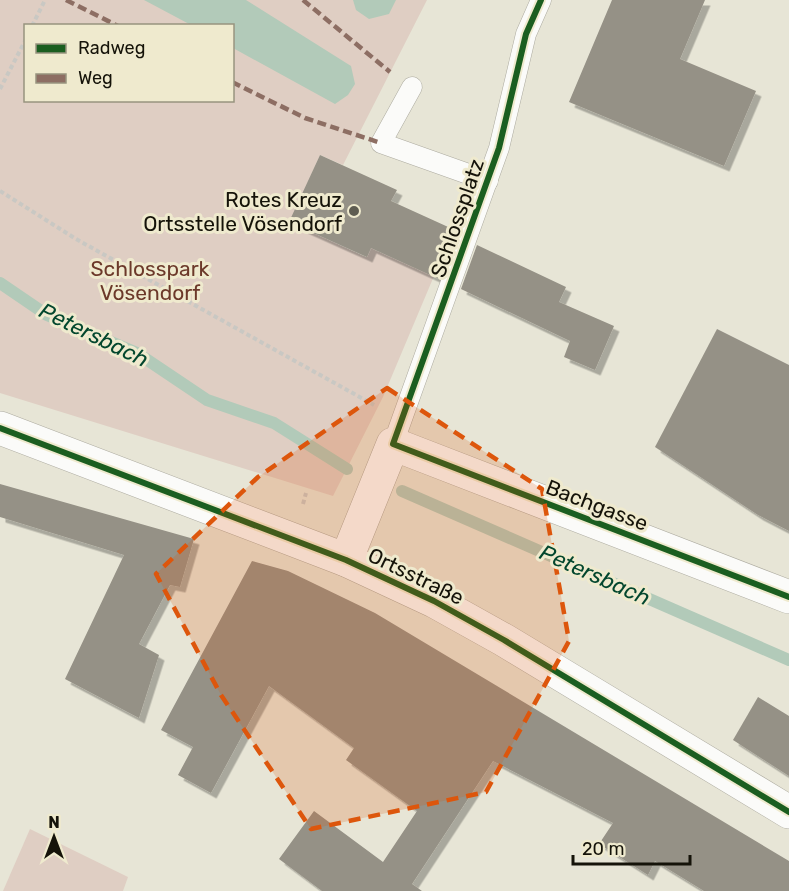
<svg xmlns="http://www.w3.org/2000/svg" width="789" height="891" viewBox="0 0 789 891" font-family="Rubik,sans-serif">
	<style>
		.green { fill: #dfcec3; fill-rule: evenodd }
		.water { fill: #b2cab9 }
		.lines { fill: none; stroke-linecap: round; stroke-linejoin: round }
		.stream { stroke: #b2cab9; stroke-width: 12 }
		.building { fill: #959186; filter: url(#shadow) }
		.service-casing { stroke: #adaba0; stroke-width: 21 }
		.minor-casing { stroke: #adaba0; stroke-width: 34 }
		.tertiary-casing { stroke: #adaba0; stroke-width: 34 }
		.path { stroke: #c9c8c3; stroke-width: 4; stroke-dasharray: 4.5 3; stroke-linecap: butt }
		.service { stroke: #fbfbf9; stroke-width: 20 }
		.minor { stroke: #fbfbf9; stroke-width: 33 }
		.tertiary { stroke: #fbfbf9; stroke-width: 33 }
		.quiet { stroke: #8d6e63; stroke-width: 4.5; stroke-dasharray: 9 4.5; stroke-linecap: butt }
		.cycleway-casing { stroke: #efeace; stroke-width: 10 }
		.cycleway { stroke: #1b5e20; stroke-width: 6 }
		.marked { fill: #dd560c; fill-opacity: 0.2; stroke: #dd560c; stroke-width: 4.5; stroke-dasharray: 12 8; stroke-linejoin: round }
		.poi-dot { fill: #5e5c51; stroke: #efeace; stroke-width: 2 }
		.labels { text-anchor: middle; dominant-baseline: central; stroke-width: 6; stroke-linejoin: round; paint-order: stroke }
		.poi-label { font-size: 21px; fill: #151309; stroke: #efeace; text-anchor: end }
		.street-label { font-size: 21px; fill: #151309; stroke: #efeace }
		.park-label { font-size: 21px; fill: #6c392a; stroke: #efeace }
		.water-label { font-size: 22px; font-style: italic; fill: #03472e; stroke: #efeace }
	</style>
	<defs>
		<filter id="shadow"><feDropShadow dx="5.5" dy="5.5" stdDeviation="0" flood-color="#0004"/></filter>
	</defs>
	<rect width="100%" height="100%" fill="#e7e5d6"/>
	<!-- green -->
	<g class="green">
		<path d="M0,0H427L343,165L320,155L290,222L366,257L371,248L434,276L383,397L333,496L0,393ZM26,26H232V100H26Z"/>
		<path d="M30,829L128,877L123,891H3Z"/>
	</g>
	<!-- water -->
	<g class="water">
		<path d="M144,0H246L351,66L355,84L348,95L335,104L233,48L232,26L191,25Z"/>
		<path d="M353,0H396L389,14L369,19L356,10Z"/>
	</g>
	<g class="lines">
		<!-- stream -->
		<g class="stream">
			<path d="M0,283L47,315L137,353L207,400L274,423L347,469"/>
			<path d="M402,491L789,660"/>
		</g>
	</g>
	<!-- building -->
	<g class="building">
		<path d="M612,0H705L680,59L756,91L724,166L569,102Z"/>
		<path d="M320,155L397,190L391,201L457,231L439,279L371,248L367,257L289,222Z"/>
		<path d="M477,245L566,287L559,302L614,326L595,370L564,357L570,341L461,289Z"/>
		<path d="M717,329L789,365V531L758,515L655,447Z"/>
		<path d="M0,484L194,539L180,587L170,585L139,644L159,655L139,718L65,679L124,555L0,517Z"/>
		<path d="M252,561L288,571L375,613L789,861V891H704L655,861L648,875L599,844L613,823L493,761L412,884L422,891H322L279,859L314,811L383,862L417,811L346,760L354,748L269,686L211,793L178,775L193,747L161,730Z"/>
		<path d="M758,697L789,716V776L733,740Z"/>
	</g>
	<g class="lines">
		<!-- service casing -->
		<g class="service-casing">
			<g id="service">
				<path d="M412,87L381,143L488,181"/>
				<path d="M393,444L499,148L526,34L541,0"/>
			</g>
		</g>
		<!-- minor casing -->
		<g class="minor-casing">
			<path id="minor" d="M346,560L393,444L789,597"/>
		</g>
		<!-- tertiary casing -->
		<g class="tertiary-casing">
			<path id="tertiary" d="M0,428L346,560L434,601L504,640L789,812"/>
		</g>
		<!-- path -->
		<g class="path">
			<path d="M32,26L45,0"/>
			<path d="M0,89L26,39"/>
			<path d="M0,191L76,239L374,405"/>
			<path d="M303,504L306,493"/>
		</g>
		<!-- service -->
		<use href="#service" class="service"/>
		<!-- minor -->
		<use href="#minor" class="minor"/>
		<!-- tertiary -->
		<use href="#tertiary" class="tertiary"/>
		<!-- quiet -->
		<g class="quiet">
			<path d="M66,0L118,26"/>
			<path d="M303,0L390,72"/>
			<path d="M232,82L305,118L381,143"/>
		</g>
		<!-- cycleway casing -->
		<g class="cycleway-casing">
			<g id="cycleway">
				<path d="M541,0L526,34L499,148L393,444L789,597"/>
				<path d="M0,428L346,560L434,601L504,640L789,812"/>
			</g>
		</g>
		<!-- cycleway -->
		<use href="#cycleway" class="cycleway"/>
	</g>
	<!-- marked area -->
	<path class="marked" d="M387,388L542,489L569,641L486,792L311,829L221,695L156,574L258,477Z"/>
	<!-- markers -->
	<circle class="poi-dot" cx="354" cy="211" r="6"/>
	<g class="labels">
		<!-- poi labels -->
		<g class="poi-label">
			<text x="342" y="199">Rotes Kreuz<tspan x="342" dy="24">Ortsstelle Vösendorf</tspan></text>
		</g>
		<!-- street labels -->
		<g class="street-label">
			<text transform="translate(457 218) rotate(-71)">Schlossplatz</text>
			<text transform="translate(597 505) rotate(21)">Bachgasse</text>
			<text transform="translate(416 576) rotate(26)">Ortsstraße</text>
		</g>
		<!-- park labels -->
		<g class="park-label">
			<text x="150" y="268">Schlosspark<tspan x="150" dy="24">Vösendorf</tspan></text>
		</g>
		<!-- water labels -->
		<g class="water-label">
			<text transform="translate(94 335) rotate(26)">Petersbach</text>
			<text transform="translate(595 575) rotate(24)">Petersbach</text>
		</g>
	</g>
	<!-- legend -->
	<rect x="24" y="24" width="210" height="78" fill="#efeace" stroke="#98947f" stroke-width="1.5"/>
	<rect x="36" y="44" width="30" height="9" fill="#1b5e20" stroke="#98947f" stroke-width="1.5"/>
	<text x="78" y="54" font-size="18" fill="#151309">Radweg</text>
	<rect x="36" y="74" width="30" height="9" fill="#8d6e63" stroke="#98947f" stroke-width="1.5"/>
	<text x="78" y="84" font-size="18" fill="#151309">Weg</text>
	<!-- north arrow -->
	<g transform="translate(54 837)" stroke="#efeace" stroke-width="4.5" paint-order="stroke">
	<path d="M0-4.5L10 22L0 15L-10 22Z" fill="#151309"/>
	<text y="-9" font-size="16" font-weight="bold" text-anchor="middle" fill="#151309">N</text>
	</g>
	<!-- scale -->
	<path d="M573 855v9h117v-9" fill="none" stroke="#151309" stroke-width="3"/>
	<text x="582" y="855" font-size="18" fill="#151309" stroke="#efeace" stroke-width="4.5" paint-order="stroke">20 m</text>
</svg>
